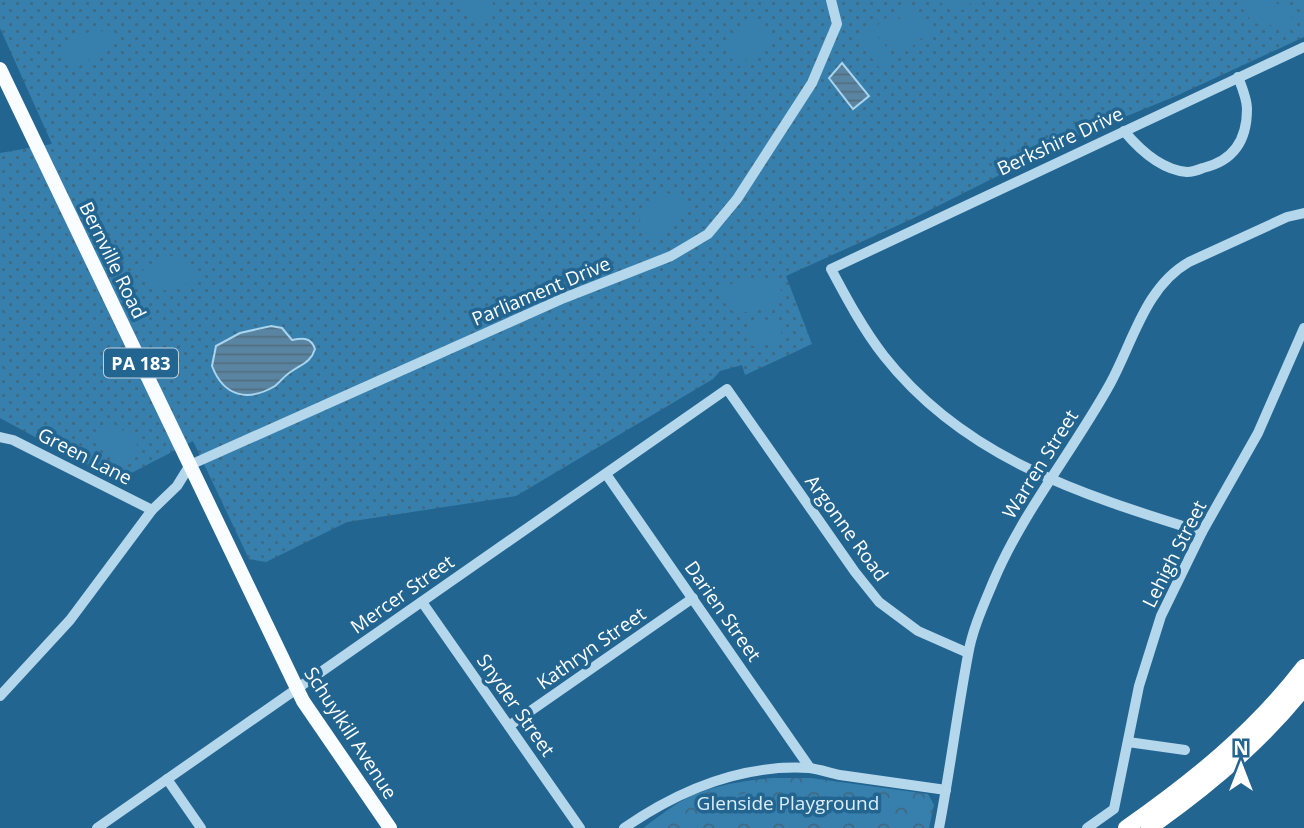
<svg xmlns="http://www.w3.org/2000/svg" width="1304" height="828" viewBox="0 0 1304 828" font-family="'Open Sans',sans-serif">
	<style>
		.grass { fill: url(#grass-dots) }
		.park { fill: url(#park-crowns) }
		.garden { fill: #3780ae }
		.water { fill: url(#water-rules); stroke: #a8d4ed; stroke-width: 2 }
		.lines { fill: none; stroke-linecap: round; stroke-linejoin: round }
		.minor { stroke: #b4d7ec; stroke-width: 10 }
		.major { stroke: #fafdff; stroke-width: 14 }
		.highway { stroke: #fff; stroke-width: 16 }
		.labels { text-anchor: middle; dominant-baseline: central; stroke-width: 7; stroke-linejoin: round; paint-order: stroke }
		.shield { fill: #236591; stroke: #bdd1de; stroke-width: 2 }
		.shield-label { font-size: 18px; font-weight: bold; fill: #fff }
		.street-label { font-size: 19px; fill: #fff; stroke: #236591 }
		.park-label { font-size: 19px; fill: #daedf9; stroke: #236591 }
	</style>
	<defs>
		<pattern id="grass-dots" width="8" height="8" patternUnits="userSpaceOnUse" patternTransform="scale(1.75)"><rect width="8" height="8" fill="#3780ae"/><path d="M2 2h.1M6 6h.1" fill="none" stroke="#406982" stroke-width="1.8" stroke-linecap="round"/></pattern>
		<pattern id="park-crowns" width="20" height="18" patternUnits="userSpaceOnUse" patternTransform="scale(1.75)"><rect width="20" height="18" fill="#3780ae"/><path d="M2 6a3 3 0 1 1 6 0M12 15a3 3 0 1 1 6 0" fill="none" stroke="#406982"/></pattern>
		<pattern id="water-rules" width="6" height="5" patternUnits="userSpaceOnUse" patternTransform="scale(1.75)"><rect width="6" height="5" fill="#5985a2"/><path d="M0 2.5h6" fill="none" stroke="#546e80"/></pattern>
	</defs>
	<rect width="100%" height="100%" fill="#236591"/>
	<!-- grass -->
	<path class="grass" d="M0,0H1304V37L1176,96L1073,138L914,218L786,276L812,344L745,375L742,365L720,371L713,379L516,496L347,522L266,562L249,559L193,441L116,481L0,418V153L52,144L0,28Z"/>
	<!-- park -->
	<path class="park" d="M772,778H811L928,794L934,805L929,828H643C654,820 664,812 675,805C703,787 739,781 772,778Z"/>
	<!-- garden -->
	<g class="garden">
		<path d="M458,0H492L494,7L492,21L477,26L469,20Z"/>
		<path d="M908,0L932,30L918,41L894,11Z"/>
		<path d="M939,0H973C963,15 950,15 939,0Z"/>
		<path d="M1241,0C1261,0 1288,0 1293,18L1289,24L1282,27L1253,23L1242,8Z"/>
		<path d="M890,15L914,45L900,56L876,26Z"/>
		<path d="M756,18C765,20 770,32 772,41L767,49L757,52L737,67L723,45L747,28Z"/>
		<path d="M872,29L896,59L882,71L858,40Z"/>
		<path d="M93,30L109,32L113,42L76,69H71L59,49L61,46Z"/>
		<path d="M668,193L684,202L685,206L664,233L648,240L644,238L639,215Z"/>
		<path d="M178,253L184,256L195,277L194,281L173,290L153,291L145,278L143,268Z"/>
		<path d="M770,280L777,284L782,292L777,303L748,312L733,311L722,300L723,288C736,279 754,281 770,280Z"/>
		<path d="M770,319C795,333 773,343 758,348L750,345L743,333L748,328Z"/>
		<path d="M110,424L138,438L136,450L127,461L119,460L99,443L98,431L104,425Z"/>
		<path d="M759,788L767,808L734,820L726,800Z"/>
	</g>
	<!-- water -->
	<g class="water">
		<path d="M842,63L869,96L853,109L829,78Z"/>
		<path d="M271,326L282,328L292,340C303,338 311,337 315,349C311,362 302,364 292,371C285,375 281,381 275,386C248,402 224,397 212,366L216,346L240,333Z"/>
	</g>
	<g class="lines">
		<!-- minor -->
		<g class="minor">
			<path d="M1124,131C1139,149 1162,170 1187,172C1192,172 1198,170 1203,168C1233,161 1247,141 1247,109C1247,99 1242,87 1238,77"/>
			<path d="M0,437L13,440L152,510"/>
			<path d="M606,474L810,768"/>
			<path d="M1202,532C1083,495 965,459 884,356C863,329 847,299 831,269L1304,47"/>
			<path d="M422,602L580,828"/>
			<path d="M0,696L70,620L152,510L177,486L190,465L564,298L671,256L708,234L737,199L812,83L837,24L831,0"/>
			<path d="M509,726L693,598"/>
			<path d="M1128,742L1185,750"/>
			<path d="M167,779L201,828"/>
			<path d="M97,828L727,389L855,572L879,602L918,631L968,653"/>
			<path d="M624,828C679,790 741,764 809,768C819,769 830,773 840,775C876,780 911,785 946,790"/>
			<path d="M939,828C950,771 957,713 968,655C972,630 984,604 994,580C1024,510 1073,451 1110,384C1133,342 1145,287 1189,262L1287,217L1304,213"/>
			<path d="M1087,828L1114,809L1139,686L1161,616L1202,532L1258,433L1304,328"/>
		</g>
		<!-- major -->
		<path class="major" d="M0,69L303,701L390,828"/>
		<!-- highway -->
		<g class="highway">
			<path d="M1126,828C1193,781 1254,732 1304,667"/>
			<path d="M1149,828C1206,788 1261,743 1304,688"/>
		</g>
	</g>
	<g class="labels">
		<!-- shield labels -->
		<rect class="shield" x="104" y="348.5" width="74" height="29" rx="5"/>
		<g class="shield-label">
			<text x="141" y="363">PA 183</text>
		</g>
		<!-- street labels -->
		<g class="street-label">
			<text transform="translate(1060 141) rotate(-25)">Berkshire Drive</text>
			<text transform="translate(113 260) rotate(64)">Bernville Road</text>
			<text transform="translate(541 291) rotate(-23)">Parliament Drive</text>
			<text transform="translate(85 456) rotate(27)">Green Lane</text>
			<text transform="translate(1040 464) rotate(-58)">Warren Street</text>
			<text transform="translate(847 528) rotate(54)">Argonne Road</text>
			<text transform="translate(1174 554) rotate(-63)">Lehigh Street</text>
			<text transform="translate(402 594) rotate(-35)">Mercer Street</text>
			<text transform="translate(723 611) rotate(55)">Darien Street</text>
			<text transform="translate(591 648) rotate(-35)">Kathryn Street</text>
			<text transform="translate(516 705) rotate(55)">Snyder Street</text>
			<text transform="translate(351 733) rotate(57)">Schuylkill Avenue</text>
		</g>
		<!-- park labels -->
		<g class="park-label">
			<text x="788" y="803">Glenside Playground</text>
		</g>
	</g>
	<!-- north arrow -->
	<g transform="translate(1241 765)" stroke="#236591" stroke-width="5" paint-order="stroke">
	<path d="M0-5L12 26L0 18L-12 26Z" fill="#ffffff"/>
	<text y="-10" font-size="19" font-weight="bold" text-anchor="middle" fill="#ffffff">N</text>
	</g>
</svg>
